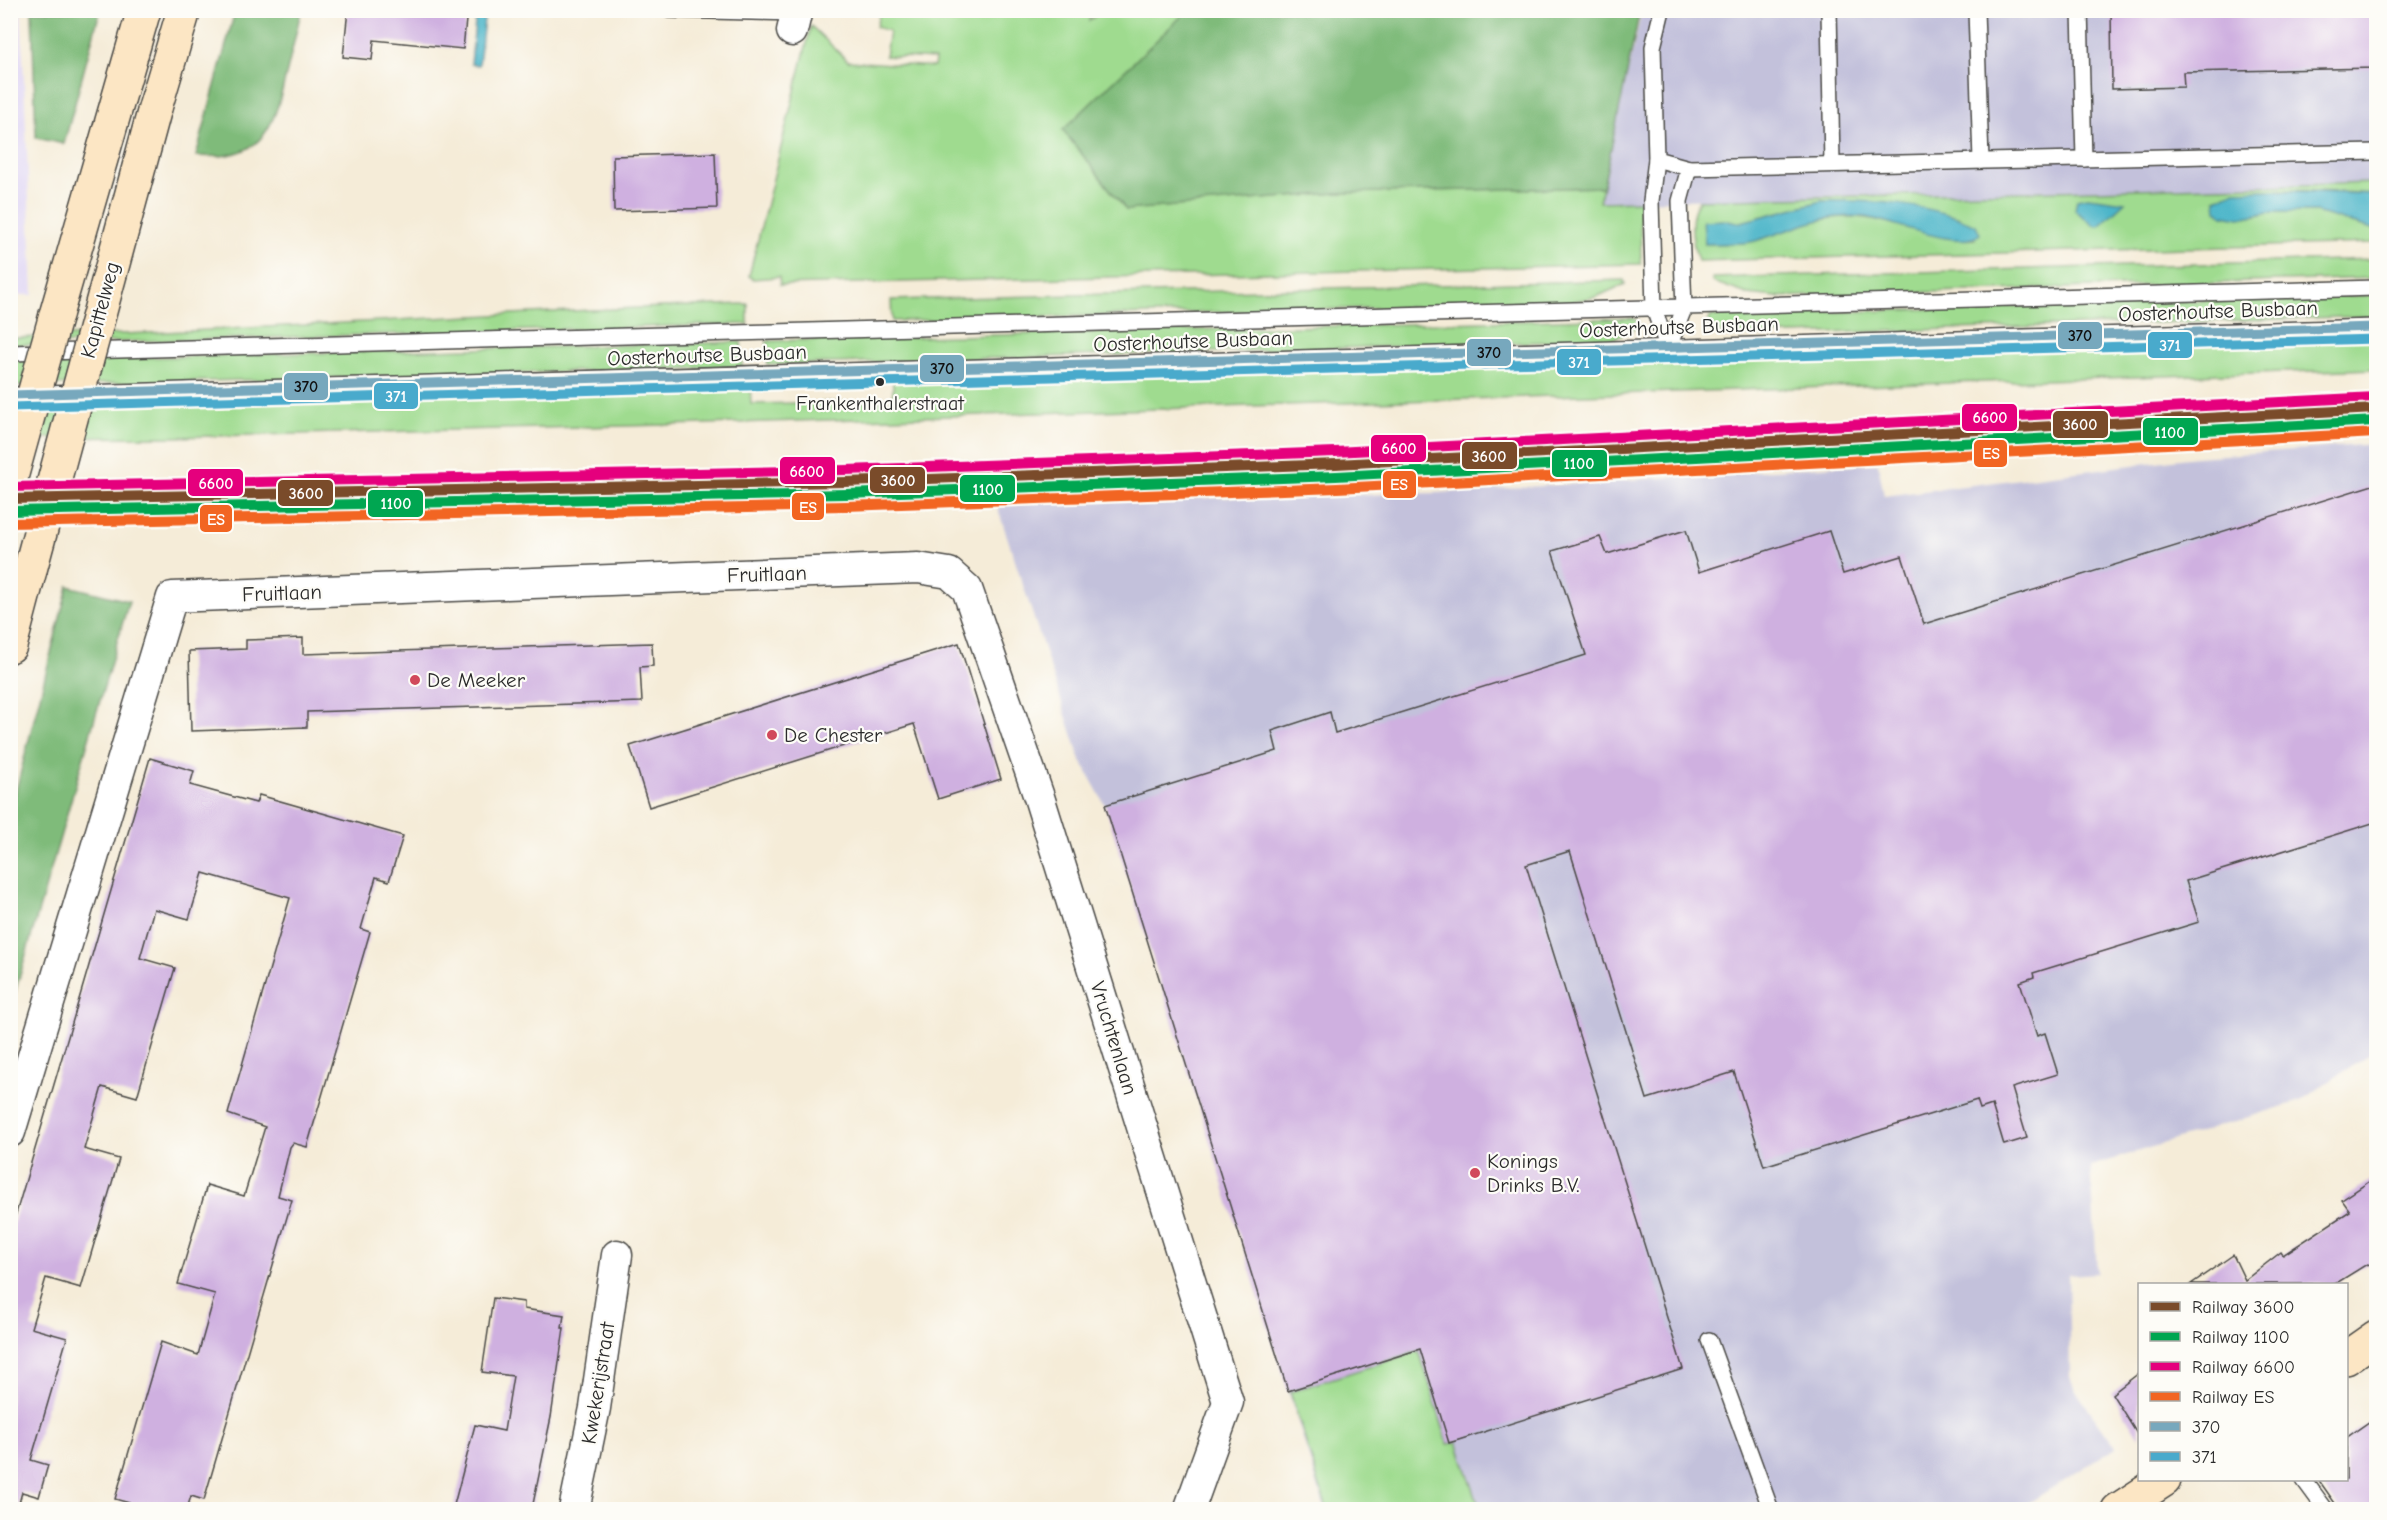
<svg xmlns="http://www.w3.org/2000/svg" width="2387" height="1520" viewBox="0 0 2387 1520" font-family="'Comic Neue',sans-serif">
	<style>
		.built { fill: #dfd5f5 }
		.industrial { fill: #c3c1db }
		.green { fill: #9fdb8f; stroke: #65835d; stroke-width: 1.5; fill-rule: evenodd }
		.forest { fill: #7fbb7a; stroke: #557352; stroke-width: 1.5 }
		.water { fill: #4bb5c9; stroke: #3b707a; stroke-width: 1.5 }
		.building { fill: #cfb0e0 }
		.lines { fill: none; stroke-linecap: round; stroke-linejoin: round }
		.lane-casing { stroke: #494845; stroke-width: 18 }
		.street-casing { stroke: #494845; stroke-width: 33 }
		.secondary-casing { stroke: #494845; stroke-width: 36 }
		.lane { stroke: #fff; stroke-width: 15 }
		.street { stroke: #fff; stroke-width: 30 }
		.secondary { stroke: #fce6c4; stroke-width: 33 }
		.secondary-bridge-casing { stroke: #494845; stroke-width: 36; stroke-linecap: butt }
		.secondary-bridge { stroke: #fce6c4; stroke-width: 33 }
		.bus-1-casing { stroke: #fdfcf7; stroke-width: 14 }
		.bus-2-casing { stroke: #fdfcf7; stroke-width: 14 }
		.bus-1 { stroke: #77a8bd; stroke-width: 9 }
		.bus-2 { stroke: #49aacc; stroke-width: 9 }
		.rail-1-casing { stroke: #fdfcf7; stroke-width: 15 }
		.rail-2-casing { stroke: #fdfcf7; stroke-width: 15 }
		.rail-3-casing { stroke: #fdfcf7; stroke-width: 15 }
		.rail-4-casing { stroke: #fdfcf7; stroke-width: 15 }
		.rail-1 { stroke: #7a4b2a; stroke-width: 10 }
		.rail-2 { stroke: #00a651; stroke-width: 10 }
		.rail-3 { stroke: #e5007d; stroke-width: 10 }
		.rail-4 { stroke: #f26522; stroke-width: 10 }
		.bus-dot { fill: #2b2b2b; stroke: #fdfcf7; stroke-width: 2 }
		.poi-dot { fill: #d1495b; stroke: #fdfcf7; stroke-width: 2 }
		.labels { text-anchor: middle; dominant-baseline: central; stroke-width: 4.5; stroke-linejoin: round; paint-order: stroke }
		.bus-label { font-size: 20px; fill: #2b2b2b; stroke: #fdfcf7 }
		.street-label { font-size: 21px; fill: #2b2b2b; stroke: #fdfcf7 }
		.poi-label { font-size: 21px; fill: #2b2b2b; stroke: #fdfcf7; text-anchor: start }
		.line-badge { stroke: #fdfcf7; stroke-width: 2 }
		.badge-label { font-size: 16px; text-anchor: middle; font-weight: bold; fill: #fff }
		.pale-badge-label { font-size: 16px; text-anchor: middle; font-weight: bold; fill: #111 }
	</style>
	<rect width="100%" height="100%" fill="#fdfcf7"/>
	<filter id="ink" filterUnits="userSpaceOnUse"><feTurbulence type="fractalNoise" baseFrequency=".0167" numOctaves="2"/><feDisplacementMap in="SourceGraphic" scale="12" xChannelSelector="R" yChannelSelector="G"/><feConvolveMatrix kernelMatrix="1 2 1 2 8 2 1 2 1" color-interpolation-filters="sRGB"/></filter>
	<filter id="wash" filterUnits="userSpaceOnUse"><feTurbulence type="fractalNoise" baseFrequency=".008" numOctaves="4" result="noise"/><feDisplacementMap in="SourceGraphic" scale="24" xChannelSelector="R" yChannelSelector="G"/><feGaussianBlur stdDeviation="1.35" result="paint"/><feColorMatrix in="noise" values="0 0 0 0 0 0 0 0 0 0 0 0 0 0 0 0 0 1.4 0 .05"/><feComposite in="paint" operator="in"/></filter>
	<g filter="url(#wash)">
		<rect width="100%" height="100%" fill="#f5ecd8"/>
		<!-- built -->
		<path class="built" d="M10,11H21L33,295H11Z"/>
		<!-- industrial -->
		<g class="industrial">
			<path d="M1642,11H2376V183L1598,202Z"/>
			<path d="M2376,444V1050L2300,1101L2091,1166L2097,1273L2068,1275L2070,1377L2075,1390L2116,1447L2019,1509H1325L1105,805L1081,761L996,503L1438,493L1878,463L1884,496L2196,457Z"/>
		</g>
		<!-- green -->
		<g class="green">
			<path d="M928,10L939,13V10L1091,11L1089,21L1101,11H1187L1063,130L1126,210L1337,193L1603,187L1599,202L1640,201L1641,264L780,285L779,277L753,279L749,276L811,26L848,61L934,67L935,59L885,56L889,31L876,27L880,11Z"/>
			<path d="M2376,183V194C2340,193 2245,183 2216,199L2253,216L2269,212H2316L2376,230V243L1698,261C1692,242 1688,217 1699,200ZM1822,201C1873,201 1912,205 1961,218L1975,239C1931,243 1892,216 1848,217C1814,217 1788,231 1755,240C1740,245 1720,243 1705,244L1723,220L1737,223Z"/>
			<path d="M2376,259V278L1776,297L1747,294L1713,282L1712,278Z"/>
			<path d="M1624,280L1625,284L1596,297L1563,303L892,321L891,300Z"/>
			<path d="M2376,295V316L1727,336L1706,325L1711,316Z"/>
			<path d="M748,304V324L11,345L10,338C257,331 502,311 748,304Z"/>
			<path d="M1633,318L1639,323L1638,327L1611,340L767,365V341Z"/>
			<path d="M2376,336V369L706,424L174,437L11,438L10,403L750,384L751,404L893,401V381Z"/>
			<path d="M741,342L742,367L11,386L10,361Z"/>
			<path d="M1419,1351L1448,1444L1457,1442L1480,1509H1327L1290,1392Z"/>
		</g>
		<!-- forest -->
		<g class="forest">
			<path d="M32,11H100L64,144L36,138Z"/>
			<path d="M235,11H301C296,33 291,56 285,79C272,135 259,160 196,156Z"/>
			<path d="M1187,11V10L1640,11L1603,187L1337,193L1126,210L1063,130Z"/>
			<path d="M68,586L129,601L11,1006V810Z"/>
		</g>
		<!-- water -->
		<g class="water">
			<path d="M476,11H485L479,65L471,64Z"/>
			<path d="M2263,190L2376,194V230L2316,212H2269L2240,218L2223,215L2217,209L2216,199L2236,191Z"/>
			<path d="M2088,197L2125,202L2099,226L2093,225L2075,210L2077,199Z"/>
			<path d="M1822,201C1875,200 1928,203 1976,225L1980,234C1960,252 1891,220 1865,217C1822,212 1794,230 1755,241C1740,245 1720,243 1705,244L1703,221L1723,220L1737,223Z"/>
		</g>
		<g id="blocks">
			<!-- building -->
			<g class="building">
				<path d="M348,10H403L434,14L435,10H467L463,49L374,40L372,60L343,57Z"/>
				<path d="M2111,10H2376V68L2183,72L2184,87L2112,89Z"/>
				<path d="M715,153L717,208L614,211L613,156Z"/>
				<path d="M2376,484V822L2186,881L2199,922L2033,973L2034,977L2020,982L2037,1036L2045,1033L2058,1074L2012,1088L2027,1138L2004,1145L1992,1105L1980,1109L1977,1100L1764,1166L1734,1072L1647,1099L1570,851L1526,865L1683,1369L1449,1443L1420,1349L1288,1391L1105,805L1277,751L1272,731L1330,712L1335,733L1586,655L1552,551L1600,537L1607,554L1686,530L1699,572L1829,531L1843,574L1902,556L1924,624Z"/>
				<path d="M303,638V654L652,643L653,666L640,667L642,702L307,712V727L191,731L189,651L246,649V640Z"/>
				<path d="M959,643L1001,779L938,799L914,724L649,807L630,746Z"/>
				<path d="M150,758L194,771L190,785L256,803L259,795L403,836L389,881L376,877L361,929L370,932L307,1147L293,1143L290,1147L278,1196L292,1200L204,1500L191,1496L187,1509H151L115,1499L161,1342L198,1355L215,1294L178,1284L207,1185L244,1196L265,1127L228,1114L290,898L203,873L189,919L154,909L140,958L175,968L137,1097L102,1087L84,1149L119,1159L81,1288L46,1278L31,1328L67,1338L31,1460L48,1465L39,1497L22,1492L18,1507L10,1506V1234Z"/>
				<path d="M2376,1177V1266L2367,1264L2335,1284H2191L2233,1255L2245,1280L2281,1252L2283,1255L2350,1211L2342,1200Z"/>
				<path d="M493,1298L524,1302V1309L564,1315L562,1328H564L551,1417L532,1509H470L454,1505L475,1425L504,1431L513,1376L482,1372Z"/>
				<path d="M2139,1373V1437L2112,1394Z"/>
				<path d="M2376,1417V1509H2339L2318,1479H2346V1438Z"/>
			</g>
		</g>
	</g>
	<g filter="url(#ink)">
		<use href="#blocks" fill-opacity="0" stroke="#494845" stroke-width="1.5"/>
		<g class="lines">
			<!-- lane casing -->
			<g class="lane-casing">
				<g id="lane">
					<path d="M669,10L796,13"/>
					<path d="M1662,10L1653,47L1656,159L1689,168L2376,152"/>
					<path d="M1829,10L1832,164"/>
					<path d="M1976,10L1981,161"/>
					<path d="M2080,10L2084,159"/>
					<path d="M1656,159L1651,201L1654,309L1668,349"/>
					<path d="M1668,349L1684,309L1680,201L1689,168"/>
					<path d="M10,353L2376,288"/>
					<path d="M10,395L2376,327"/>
					<path d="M1709,1340L1771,1510"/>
					<path d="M2304,1480L2326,1510"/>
				</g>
			</g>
			<!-- street casing -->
			<g class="street-casing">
				<g id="street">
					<path d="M792,31L797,10"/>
					<path d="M10,1132L172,597L918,568L949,573L967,589L1039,797L1228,1402L1189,1510"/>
					<path d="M574,1510L595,1408L617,1255"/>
				</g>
			</g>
			<!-- secondary casing -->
			<g class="secondary-casing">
				<g id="secondary">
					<path d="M155,108L184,10"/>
					<path d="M56,315L144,10"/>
					<path d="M10,646L30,570"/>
					<path d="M2346,1358L2376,1337"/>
					<path d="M2118,1510L2164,1480"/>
				</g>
			</g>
			<!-- lane -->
			<use href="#lane" class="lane"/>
			<!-- street -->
			<use href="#street" class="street"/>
			<!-- secondary -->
			<use href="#secondary" class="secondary"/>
			<!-- secondary-bridge casing -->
			<g class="secondary-bridge-casing">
				<g id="secondary-bridge">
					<path d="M10,481L56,315"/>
					<path d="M30,570L155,108"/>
				</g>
			</g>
			<!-- secondary-bridge -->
			<use href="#secondary-bridge" class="secondary-bridge"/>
			<!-- bus-1 casing -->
			<g class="bus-1-casing">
				<path id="bus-1" d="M10,395L2376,327"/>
			</g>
			<!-- bus-2 casing -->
			<g class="bus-2-casing">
				<path id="bus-2" d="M10,407L2376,339"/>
			</g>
			<!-- bus-1 -->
			<use href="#bus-1" class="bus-1"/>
			<!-- bus-2 -->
			<use href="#bus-2" class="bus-2"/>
			<!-- rail-1 casing -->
			<g class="rail-1-casing">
				<path id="rail-1" d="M10,499L846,482L1336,464L2376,409"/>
			</g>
			<!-- rail-2 casing -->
			<g class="rail-2-casing">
				<path id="rail-2" d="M10,511L846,494L1336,476L2376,421"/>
			</g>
			<!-- rail-3 casing -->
			<g class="rail-3-casing">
				<path id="rail-3" d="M10,487L846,470L1335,452L2375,397"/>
			</g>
			<!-- rail-4 casing -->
			<g class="rail-4-casing">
				<path id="rail-4" d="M10,523L846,506L1337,488L2376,433"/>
			</g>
			<!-- rail-1 -->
			<use href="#rail-1" class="rail-1"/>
			<!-- rail-2 -->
			<use href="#rail-2" class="rail-2"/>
			<!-- rail-3 -->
			<use href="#rail-3" class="rail-3"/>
			<!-- rail-4 -->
			<use href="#rail-4" class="rail-4"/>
		</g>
	</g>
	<!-- markers -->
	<circle class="bus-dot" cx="880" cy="382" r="5"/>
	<g class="poi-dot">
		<circle cx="415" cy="680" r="6"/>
		<circle cx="772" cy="735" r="6"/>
		<circle cx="1475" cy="1173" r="6"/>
	</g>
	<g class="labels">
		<!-- bus labels -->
		<g class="bus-label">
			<text x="880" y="403">Frankenthalerstraat</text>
		</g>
		<!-- street labels -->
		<g class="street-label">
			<text transform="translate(100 310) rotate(-75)">Kapittelweg</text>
			<text transform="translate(2218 311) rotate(-2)">Oosterhoutse Busbaan</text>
			<text transform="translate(1679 327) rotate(-2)">Oosterhoutse Busbaan</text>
			<text transform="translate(1193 341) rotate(-2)">Oosterhoutse Busbaan</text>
			<text transform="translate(707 355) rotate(-2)">Oosterhoutse Busbaan</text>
			<text transform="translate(767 574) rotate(-2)">Fruitlaan</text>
			<text transform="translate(282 593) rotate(-2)">Fruitlaan</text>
			<text transform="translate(1114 1038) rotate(73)">Vruchtenlaan</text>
			<text transform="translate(598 1383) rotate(-81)">Kwekerijstraat</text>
		</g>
		<!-- poi labels -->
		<g class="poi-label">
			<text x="427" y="680">De Meeker</text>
			<text x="784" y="735">De Chester</text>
			<text x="1487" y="1161">Konings<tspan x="1487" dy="24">Drinks B.V.</tspan></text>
		</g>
	</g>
	<g class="line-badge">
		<rect x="2057" y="321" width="46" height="29" rx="6" fill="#77a8bd"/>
		<rect x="2147" y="331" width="46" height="28" rx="6" fill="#49aacc"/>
		<rect x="1466" y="338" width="46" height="29" rx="6" fill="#77a8bd"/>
		<rect x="1556" y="348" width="46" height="28" rx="6" fill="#49aacc"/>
		<rect x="919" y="354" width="46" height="29" rx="6" fill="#77a8bd"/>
		<rect x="283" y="372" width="46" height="29" rx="6" fill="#77a8bd"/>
		<rect x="373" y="382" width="46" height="28" rx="6" fill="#49aacc"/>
		<rect x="1961" y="403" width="57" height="29" rx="6" fill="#e5007d"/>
		<rect x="2052" y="410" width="57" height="29" rx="6" fill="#7a4b2a"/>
		<rect x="2142" y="417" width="57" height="29" rx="6" fill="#00a651"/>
		<rect x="1370" y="434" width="57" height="29" rx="6" fill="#e5007d"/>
		<rect x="1973" y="439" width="35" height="29" rx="6" fill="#f26522"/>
		<rect x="1461" y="441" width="57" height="29" rx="6" fill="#7a4b2a"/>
		<rect x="1551" y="449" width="57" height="29" rx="6" fill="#00a651"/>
		<rect x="779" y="456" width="57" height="29" rx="6" fill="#e5007d"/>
		<rect x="869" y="466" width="57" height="28" rx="6" fill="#7a4b2a"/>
		<rect x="187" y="468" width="57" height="29" rx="6" fill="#e5007d"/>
		<rect x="1382" y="470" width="35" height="29" rx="6" fill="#f26522"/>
		<rect x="959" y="474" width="57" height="29" rx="6" fill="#00a651"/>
		<rect x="277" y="479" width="57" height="28" rx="6" fill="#7a4b2a"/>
		<rect x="367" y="489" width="57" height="29" rx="6" fill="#00a651"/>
		<rect x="791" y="492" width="34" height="29" rx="6" fill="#f26522"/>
		<rect x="199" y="504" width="34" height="29" rx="6" fill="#f26522"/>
	</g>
	<g class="badge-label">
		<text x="2170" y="351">371</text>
		<text x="1579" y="368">371</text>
		<text x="396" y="402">371</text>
		<text x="1990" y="423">6600</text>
		<text x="2080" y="430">3600</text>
		<text x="2170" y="438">1100</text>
		<text x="1399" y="454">6600</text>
		<text x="1991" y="459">ES</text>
		<text x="1489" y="462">3600</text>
		<text x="1579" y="469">1100</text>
		<text x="807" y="477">6600</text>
		<text x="898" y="486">3600</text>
		<text x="216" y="489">6600</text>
		<text x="1399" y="490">ES</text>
		<text x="988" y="495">1100</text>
		<text x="306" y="499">3600</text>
		<text x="396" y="509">1100</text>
		<text x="808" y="513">ES</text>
		<text x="216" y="525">ES</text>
	</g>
	<g class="pale-badge-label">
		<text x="2080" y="341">370</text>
		<text x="1489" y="358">370</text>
		<text x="942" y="374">370</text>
		<text x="306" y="392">370</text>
	</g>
	<!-- margin -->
	<rect width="2387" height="1520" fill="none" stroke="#fdfcf7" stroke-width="36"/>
	<!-- legend -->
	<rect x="2138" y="1283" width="210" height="198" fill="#fdfcf7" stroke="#a9a8a5" stroke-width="1.5"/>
	<rect x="2150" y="1302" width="30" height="9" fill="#7a4b2a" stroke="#a9a8a5" stroke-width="1.5"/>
	<text x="2192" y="1313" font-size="18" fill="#2b2b2b">Railway 3600</text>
	<rect x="2150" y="1332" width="30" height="9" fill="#00a651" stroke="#a9a8a5" stroke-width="1.5"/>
	<text x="2192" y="1343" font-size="18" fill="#2b2b2b">Railway 1100</text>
	<rect x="2150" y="1362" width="30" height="9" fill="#e5007d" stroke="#a9a8a5" stroke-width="1.5"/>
	<text x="2192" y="1373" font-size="18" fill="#2b2b2b">Railway 6600</text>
	<rect x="2150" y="1392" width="30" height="9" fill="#f26522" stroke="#a9a8a5" stroke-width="1.5"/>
	<text x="2192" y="1403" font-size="18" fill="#2b2b2b">Railway ES</text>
	<rect x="2150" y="1422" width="30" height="9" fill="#77a8bd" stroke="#a9a8a5" stroke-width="1.5"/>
	<text x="2192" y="1433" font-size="18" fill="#2b2b2b">370</text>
	<rect x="2150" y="1452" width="30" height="9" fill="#49aacc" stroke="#a9a8a5" stroke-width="1.5"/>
	<text x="2192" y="1463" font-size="18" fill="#2b2b2b">371</text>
</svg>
